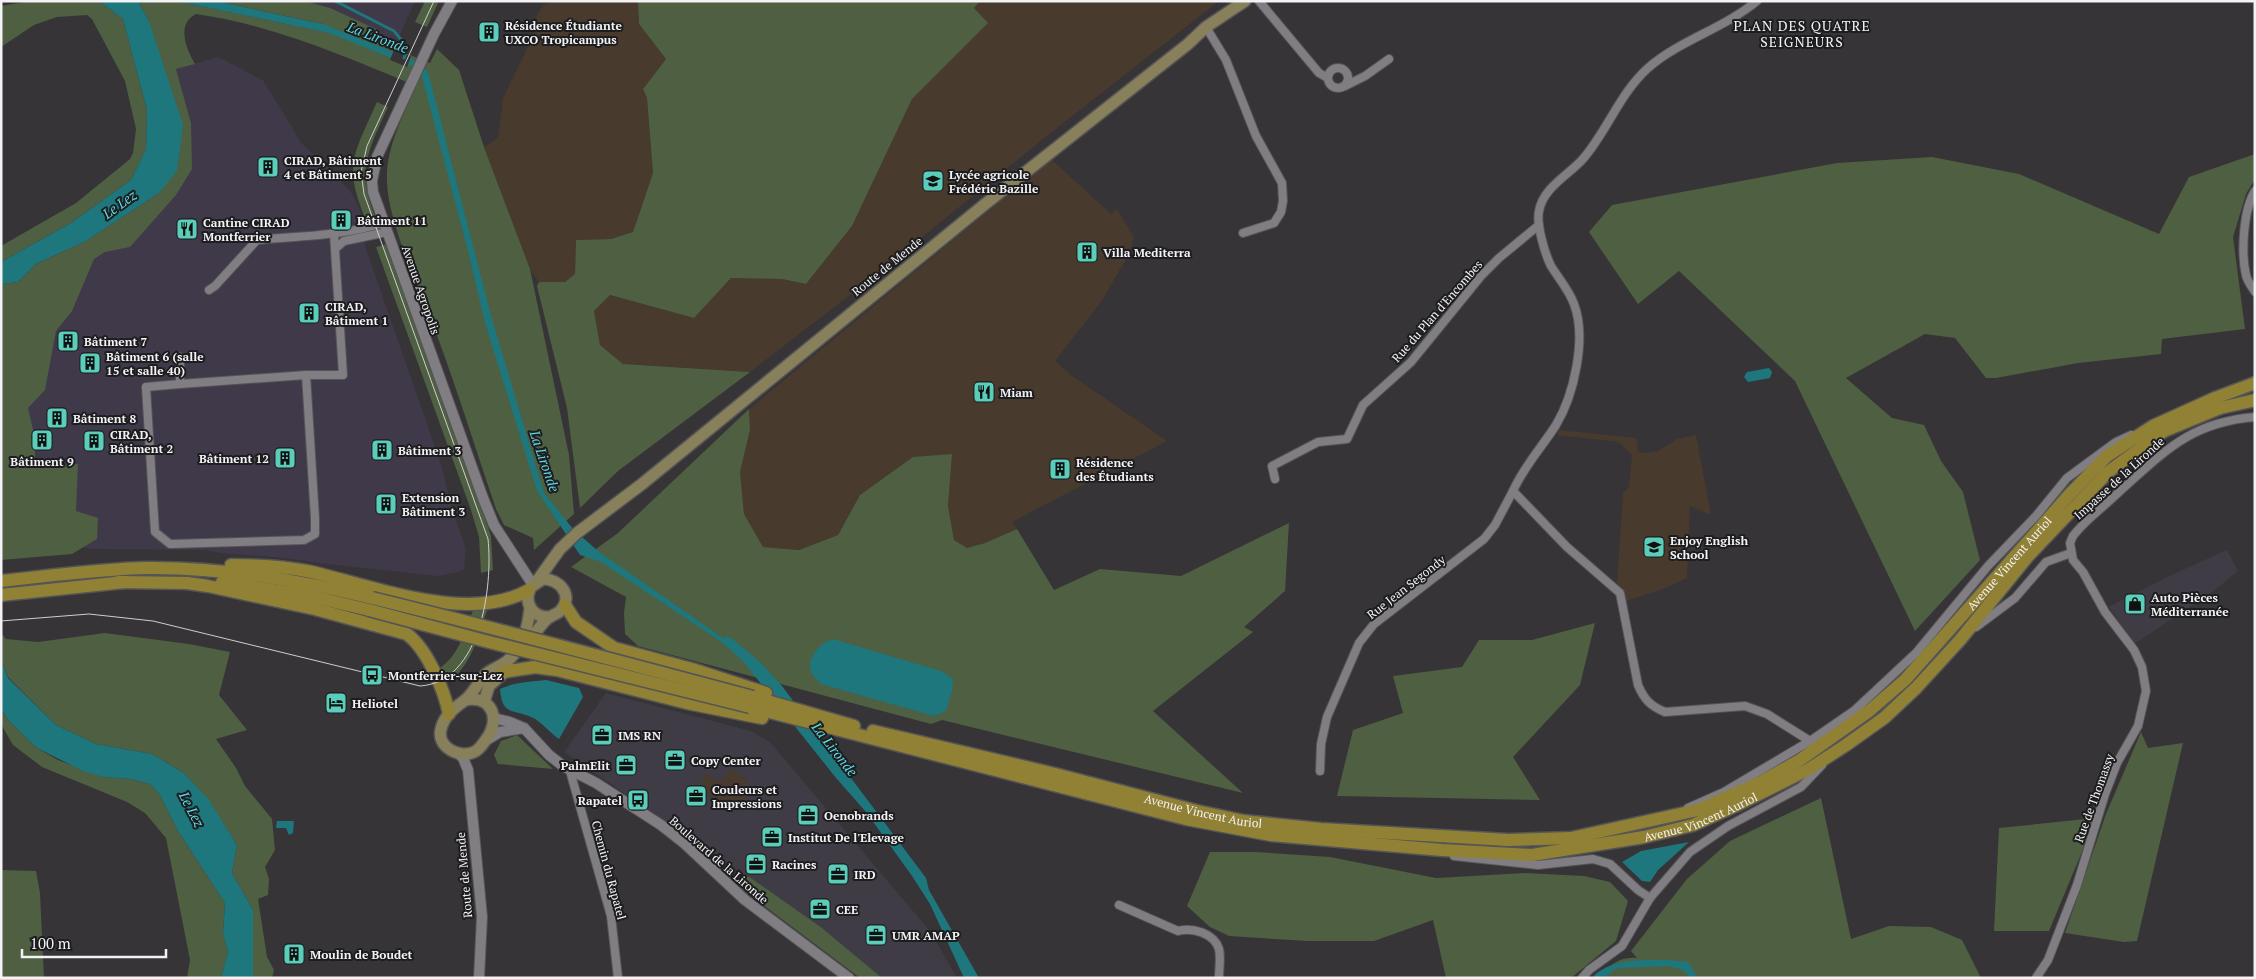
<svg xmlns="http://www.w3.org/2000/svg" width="2256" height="979" viewBox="0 0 2256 979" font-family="'PT Serif',serif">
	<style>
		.commercial { fill: #40394a }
		.built { fill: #403c45 }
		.education { fill: #483a2c }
		.green { fill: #4e5f42 }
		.water { fill: #1d777d }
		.pier { fill: #363437 }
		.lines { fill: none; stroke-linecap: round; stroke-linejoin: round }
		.stream { stroke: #1d777d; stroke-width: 3 }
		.minor-casing { stroke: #555456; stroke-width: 10 }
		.tertiary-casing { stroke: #555456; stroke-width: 12 }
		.secondary-casing { stroke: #555456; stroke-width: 14 }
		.primary-casing { stroke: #555456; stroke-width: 15 }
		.minor { stroke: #807e82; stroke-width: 8 }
		.tertiary { stroke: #807e82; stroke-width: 10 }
		.secondary { stroke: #88805b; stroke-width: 11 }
		.primary { stroke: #918134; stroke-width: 12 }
		.tram { stroke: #cfcdd0; stroke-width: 1 }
		.primary-bridge-casing { stroke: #555456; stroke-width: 15; stroke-linecap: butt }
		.primary-bridge { stroke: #918134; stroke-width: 12 }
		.labels { text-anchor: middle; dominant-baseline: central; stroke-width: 4; stroke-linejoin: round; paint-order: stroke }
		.poi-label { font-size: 12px; font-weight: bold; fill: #f3f2f4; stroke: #1d1c1e; text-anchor: start }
		.street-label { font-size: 12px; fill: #f3f2f4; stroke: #1d1c1e }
		.neighbourhood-label { font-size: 14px; letter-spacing: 1px; fill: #f3f2f4; stroke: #1d1c1e }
		.water-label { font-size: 14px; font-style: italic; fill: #5edae4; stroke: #1d1c1e }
	</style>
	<rect width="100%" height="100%" fill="#363437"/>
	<!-- commercial -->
	<g class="commercial">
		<path d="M305,1H415L394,48L377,42Z"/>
		<path d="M218,57L263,80L302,144L336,175L352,194L360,210L366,249L441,464L451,505L466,549L464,569L458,572L438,576L327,564L285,558L221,553L206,550L91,549L51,542L1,318L191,123L176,69Z"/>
	</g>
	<!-- built -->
	<g class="built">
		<path d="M2227,550L2238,571L2211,593L2134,644L2109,607L2165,578Z"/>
		<path d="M606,693L751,731L770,742L930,931L957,978H882L822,928L564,752Z"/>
	</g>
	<!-- education -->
	<g class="education">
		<path d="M554,1H638L639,24L666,59L643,89L647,98L653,173L633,232L611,239L576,240L575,274L565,282H539L530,269L484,147L498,138L503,98L538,26L536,17L544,4Z"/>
		<path d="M980,1H1219L1048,135L863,285L750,372L623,364L600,345L594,311L610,295L694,318L731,278L782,279L806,284L852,226L912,99L987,24L973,8Z"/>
		<path d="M1051,159L1111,214L1117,209L1134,237L1129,254L1101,302L1055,361L1071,375L1167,441L1012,522L1017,529L985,543L967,548L954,540L948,506L952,454L860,495L838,535L799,550L762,547L744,514L740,472L750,430L749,409Z"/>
		<path d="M1559,430L1637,438L1638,451L1644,453L1658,451L1677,439L1696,435L1711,515L1690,506L1687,578L1663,589L1626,601L1617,582L1623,493L1629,487L1632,455L1619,442L1557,435Z"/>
		<path d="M731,769L748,780L742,790L748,795L743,802L737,798L730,808L698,788L707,773L720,783Z"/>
	</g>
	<!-- green -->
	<g class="green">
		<path d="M30,1H99L123,19L147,110L146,149L131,180L71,223L1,262V246L76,203L130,159L133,153L136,129L125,81L92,19L87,15L57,17L34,25L1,47V6Z"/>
		<path d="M147,1H176L321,31L323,24L216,1H305L330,8L376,29L378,42L430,63L437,49L459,70L484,147L530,269L569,455L574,514L534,550L533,538L504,525L496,509C476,450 457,389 435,330C420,289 389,226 387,183C385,149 403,116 416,86C344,56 273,25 196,14C176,24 186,49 195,64L176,69L191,123L192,169L176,195L130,247L105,252L94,259L72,311L56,331L45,390L28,408L35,438V466L78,464L76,511L98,518L97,539L72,554L1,560V284L18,282L36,264L86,241L159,193L149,21L139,3Z"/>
		<path d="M425,1H439L427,27L415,22Z"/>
		<path d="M638,1H980L974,8L988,23L912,99L852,226L806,284L782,279L731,278L694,318L610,295L594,311L600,345L623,364L750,372L618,471L580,508L567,408L537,286L539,282H565L575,274L576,240L611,239L633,232L653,173L647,98L643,89L666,59L639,24Z"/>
		<path d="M377,102L388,107C367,153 356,172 377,221L368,225C343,166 352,158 377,102Z"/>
		<path d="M2255,154V179L2246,194L2233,237L2245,329L2162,339L2161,354L2078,363L1996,378H1986L1955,338L1925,334L1846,378L1892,418L1924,425L1941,461L1963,492L1980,560L1915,631L1795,381L1679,271L1638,304L1589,232L1612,205L1837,163L1932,157L2019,174L2159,234L2189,177Z"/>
		<path d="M387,244L481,506L491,536L493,570L481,573L479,537L471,510L376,247Z"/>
		<path d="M749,409L750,430L740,472L744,514L763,547L799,550L838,535L860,495L913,457L952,454L948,506L954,540L967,548L985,543L1017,529L1054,590L1100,569L1181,576L1289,523L1285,591L1244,627L1253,632L1153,711L1243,793L942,720L931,724L638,646L625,634L624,613L626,597L571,567L618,533Z"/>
		<path d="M474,608H488C478,634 472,668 446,683L440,668C460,654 465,630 474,608Z"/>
		<path d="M1595,623L1580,685L1513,757L1540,800L1337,796L1353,730L1403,713L1393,676L1462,667L1479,640H1532Z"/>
		<path d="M1,633L6,639L38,642L105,633L189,644L230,652L219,695L247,730L216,739L236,768L245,786L272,819L275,850L265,867L269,879L268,895L258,899L267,957L274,970L272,978H253V910L232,873L237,845L208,800L184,773L152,754L96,744L56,725L8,677L1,660Z"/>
		<path d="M1,709L9,721L37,748L58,760L103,777L130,779L150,784L160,795L178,831L225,903L223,934L228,952L221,978H187L190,960L166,838L145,813L127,802L42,767L13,745L1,724Z"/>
		<path d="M2141,732L2148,748L2183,743L2137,941L2124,942L2065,933L2106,814Z"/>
		<path d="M517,735L553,769L498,764L494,755L501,741Z"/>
		<path d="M1821,798L1851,939L1889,926L1931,927L1962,940L1981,978H1597C1609,966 1619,956 1637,958L1631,951L1687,879L1730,841Z"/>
		<path d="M2096,818L2049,931H1994L1999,828Z"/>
		<path d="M1210,852H1256L1330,857L1436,878L1525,873L1584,876L1610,882L1628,901L1616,941L1571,978H1446L1433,920L1374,941H1307L1229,936L1210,927L1187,906Z"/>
		<path d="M1,870L36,871L40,893L44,978H1Z"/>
		<path d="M748,876L822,928L882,978H860L739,887Z"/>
	</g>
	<!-- water -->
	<g class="water">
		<path d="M99,1H147L139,3L149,21L183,125L177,171L159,193L86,241L36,264L18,282L1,284V262L71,223L131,180L146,149L147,110L123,19Z"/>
		<path d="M176,1H216L323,24L416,61L428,72L492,319L544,493L573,529L598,551L723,638L730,637L760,662L782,686L926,878L929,890L979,978H964L930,904L912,876L866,812L836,778L743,661L720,641L601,562L580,555L537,491L485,323L468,251L422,77L414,67L329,33Z"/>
		<path d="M1769,368L1772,372L1770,378L1748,382L1744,377L1747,372Z"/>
		<path d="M833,639L941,671L953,679L952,691L946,711L934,716L821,684C818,680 812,676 811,672C807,656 820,643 833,639Z"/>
		<path d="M1,660L8,678L56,725L96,744L152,754L184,773L209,800L237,845L232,873L253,910V978H221L228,952L223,934L225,903L178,831L160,795L150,784L130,779L103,777L83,771L37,748L9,721L1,709Z"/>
		<path d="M546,680L579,688L583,697L559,739C550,733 541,721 531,717C513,709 502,716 500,689C515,682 529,682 546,680Z"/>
		<path d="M277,821H294L293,833L289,835L286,828H276Z"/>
		<path d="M1689,842L1658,870L1650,882L1642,881L1622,862L1641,851Z"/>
		<path d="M1668,960L1688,962L1698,978H1691L1683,970L1669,966L1621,968L1613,970L1605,978H1592C1609,958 1643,960 1668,960Z"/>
	</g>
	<!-- pier -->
	<path class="pier" d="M394,50L411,56L407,67L390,60Z"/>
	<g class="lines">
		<!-- stream -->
		<path class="stream" d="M335,1L394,31L402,41L406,52L404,58"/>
		<!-- minor casing -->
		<g class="minor-casing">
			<g id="minor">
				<path d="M1259,1L1319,73L1328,78"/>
				<path d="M1757,1C1723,29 1680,40 1648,68C1619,94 1607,132 1582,160C1567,176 1543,188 1539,211C1536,224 1545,254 1551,266C1559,279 1569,290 1574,304C1587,338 1574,395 1556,425C1542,447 1524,466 1513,491L1567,547L1620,593L1638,685C1644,699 1650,706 1665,712L1745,706L1767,714L1810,741"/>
				<path d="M1206,27L1226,60L1256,136L1282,183L1283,201L1281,212L1274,223L1243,233"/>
				<circle cx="1338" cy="78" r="10"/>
				<path d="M1345,86L1365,76L1389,59"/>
				<path d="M2255,191C2243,210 2241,254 2246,275C2247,281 2252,287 2255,292"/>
				<path d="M336,248L344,241L387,232"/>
				<path d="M209,290L215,286L257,240C299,236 343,236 383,223"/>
				<path d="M180,357V384L306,375H343L334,234"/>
				<path d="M180,384L146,387L155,532L170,544L304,540L315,534V518L306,375"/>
				<path d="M1275,479L1272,466L1318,442L1347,439L1363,405L1411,362L1481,276L1499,258L1539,225"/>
				<path d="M1976,627L2015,598L2046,562L2071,553"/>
				<path d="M570,771L611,916L618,978"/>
				<path d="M1320,771L1321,744L1327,717L1359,643L1374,624L1484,539L1495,525L1513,491"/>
				<path d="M1688,808L1724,792L1810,741L1855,710L1916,653L1988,566L2036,516L2067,478L2116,442L2131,435"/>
				<path d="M1454,856L1538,865L1593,859L1610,864L1638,890L1650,898"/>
				<path d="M1119,905L1178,931C1192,927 1214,933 1219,949C1221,957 1219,969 1219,978"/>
				<path d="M1582,978L1589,970L1622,946L1650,898L1690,852L1728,826L1801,787L1822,765"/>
				<path d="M2036,978L2048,960L2077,885L2105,794L2117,763L2138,726L2146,691L2142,667L2134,650L2105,612L2083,572L2073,560L2070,543L2073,536C2086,519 2105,506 2120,491C2165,451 2191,422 2255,417"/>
			</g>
		</g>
		<!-- tertiary casing -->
		<g class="tertiary-casing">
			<g id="tertiary">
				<path d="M452,1L434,34L377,157L372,181L373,192L483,498L494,525L533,585"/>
				<path d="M493,718L510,722L524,728L549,755L563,766L596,783L661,825L684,843L745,900L849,978"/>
				<path d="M485,741L500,732L524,728"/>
				<path d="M460,755L463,758L468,770L482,917L479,978"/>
			</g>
		</g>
		<!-- secondary casing -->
		<g class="secondary-casing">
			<g id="secondary">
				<path d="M537,581L560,549L577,533L642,484L984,205L1188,44L1206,27L1245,1"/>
				<path d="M527,646C533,636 539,626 548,618C552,615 558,614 561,610C574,595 559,579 543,579L531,587C523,602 532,618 550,617"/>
				<path d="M465,700C494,695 501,721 485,741C482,745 479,750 474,752C460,759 436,747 441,729C444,716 454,708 464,701C474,693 478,682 486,674C492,669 499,667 506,662C522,650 528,627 530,608"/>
				<path d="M484,702L489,686L509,668"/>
			</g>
		</g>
		<!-- primary casing -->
		<g class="primary-casing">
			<g id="primary">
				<path d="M231,565C256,565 282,566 307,571C372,585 467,625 529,590"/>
				<path d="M1,581C49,576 98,569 146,568C222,567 298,580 372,598"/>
				<path d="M118,582L187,583L208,586L315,609L407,634C427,649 444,689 449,714"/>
				<path d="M222,582L310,596L369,610"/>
				<path d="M1,595L125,582"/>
				<path d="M565,605L576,622L614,648L692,669L766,693"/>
				<path d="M503,672L535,667L557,670L687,703L762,718"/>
				<path d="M753,697L854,726"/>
				<path id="s1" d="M750,707L1186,819L1271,835L1442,850L1532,855L1644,837L1693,825L1735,806L1809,769L1846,745L1884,718L1916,688L1960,640L2028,556L2108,472L2164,431L2220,408L2255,400"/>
				<path id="s2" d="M873,731L1055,774L1197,811L1244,821L1321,829L1508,840L1571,838L1698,810L1759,783L1800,760L1869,711L1905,680L2069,495L2107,456L2153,426L2215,398L2255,383"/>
			</g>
		</g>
		<!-- minor -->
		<use href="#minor" class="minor"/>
		<!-- tertiary -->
		<use href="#tertiary" class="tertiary"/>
		<!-- secondary -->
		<use href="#secondary" class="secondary"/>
		<!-- primary -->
		<use href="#primary" class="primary"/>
		<!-- tram -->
		<path class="tram" d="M1,621L89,614L153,621L420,686C481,682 493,586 488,539L364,194L361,172L367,146L434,1"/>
		<!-- primary-bridge casing -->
		<g class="primary-bridge-casing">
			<g id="primary-bridge">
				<path d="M372,598C499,629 626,663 753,697"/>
				<path d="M369,610L489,642L750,707"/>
			</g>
		</g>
		<!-- primary-bridge -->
		<use href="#primary-bridge" class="primary-bridge"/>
	</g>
	<!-- icons -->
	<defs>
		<g id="building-square" transform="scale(1.125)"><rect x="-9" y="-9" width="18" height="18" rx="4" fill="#5bcebb" stroke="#1d1c1e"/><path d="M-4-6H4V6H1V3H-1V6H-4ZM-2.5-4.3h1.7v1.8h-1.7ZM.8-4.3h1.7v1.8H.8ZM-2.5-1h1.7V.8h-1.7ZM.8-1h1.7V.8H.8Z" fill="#111"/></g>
		<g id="school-square" transform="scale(1.125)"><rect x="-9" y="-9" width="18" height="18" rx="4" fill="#5bcebb" stroke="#1d1c1e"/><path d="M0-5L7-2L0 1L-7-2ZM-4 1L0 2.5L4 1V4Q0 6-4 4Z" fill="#111"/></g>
		<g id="restaurant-square" transform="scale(1.125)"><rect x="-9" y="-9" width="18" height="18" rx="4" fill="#5bcebb" stroke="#1d1c1e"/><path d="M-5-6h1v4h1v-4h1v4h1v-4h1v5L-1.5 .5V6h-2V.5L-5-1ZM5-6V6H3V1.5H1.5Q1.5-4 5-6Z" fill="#111"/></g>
		<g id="shop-square" transform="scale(1.125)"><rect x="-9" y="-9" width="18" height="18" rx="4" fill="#5bcebb" stroke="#1d1c1e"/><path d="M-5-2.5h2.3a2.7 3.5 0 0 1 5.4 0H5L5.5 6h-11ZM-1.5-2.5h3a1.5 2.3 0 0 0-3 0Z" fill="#111"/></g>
		<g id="bus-square" transform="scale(1.125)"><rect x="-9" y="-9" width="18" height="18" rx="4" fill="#5bcebb" stroke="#1d1c1e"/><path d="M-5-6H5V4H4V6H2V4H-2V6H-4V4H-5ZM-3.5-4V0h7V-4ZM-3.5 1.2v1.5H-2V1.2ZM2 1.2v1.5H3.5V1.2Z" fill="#111"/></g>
		<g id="hotel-square" transform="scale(1.125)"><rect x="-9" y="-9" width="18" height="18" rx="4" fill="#5bcebb" stroke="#1d1c1e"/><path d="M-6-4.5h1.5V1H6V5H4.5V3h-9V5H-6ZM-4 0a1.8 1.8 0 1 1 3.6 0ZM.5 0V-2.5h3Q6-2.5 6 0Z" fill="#111"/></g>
		<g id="office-square" transform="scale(1.125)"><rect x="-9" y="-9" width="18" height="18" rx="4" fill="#5bcebb" stroke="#1d1c1e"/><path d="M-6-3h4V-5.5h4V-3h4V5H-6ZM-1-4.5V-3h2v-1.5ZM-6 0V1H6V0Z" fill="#111"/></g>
	</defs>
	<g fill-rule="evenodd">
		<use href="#building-square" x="489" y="32"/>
		<use href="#building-square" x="268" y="167"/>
		<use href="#school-square" x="933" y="181"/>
		<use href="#building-square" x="341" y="220"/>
		<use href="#restaurant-square" x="187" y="229"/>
		<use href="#building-square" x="1087" y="252"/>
		<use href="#building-square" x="309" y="313"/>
		<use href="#building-square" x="68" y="341"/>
		<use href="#building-square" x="90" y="363"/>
		<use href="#restaurant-square" x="984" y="392"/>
		<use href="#building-square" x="57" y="418"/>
		<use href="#building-square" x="42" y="440"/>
		<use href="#building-square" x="94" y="441"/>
		<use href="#building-square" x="382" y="450"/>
		<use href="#building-square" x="285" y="458"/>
		<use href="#building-square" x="1060" y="469"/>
		<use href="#building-square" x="386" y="504"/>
		<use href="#school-square" x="1654" y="547"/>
		<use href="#shop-square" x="2135" y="604"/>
		<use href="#bus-square" x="372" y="675"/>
		<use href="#hotel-square" x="336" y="703"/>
		<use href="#office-square" x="602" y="735"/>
		<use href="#office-square" x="675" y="760"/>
		<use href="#office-square" x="626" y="765"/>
		<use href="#office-square" x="696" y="796"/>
		<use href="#bus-square" x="638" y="800"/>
		<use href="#office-square" x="808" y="815"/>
		<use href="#office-square" x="772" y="837"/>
		<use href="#office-square" x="756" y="864"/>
		<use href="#office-square" x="838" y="874"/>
		<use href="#office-square" x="820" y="909"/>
		<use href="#office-square" x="876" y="935"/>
		<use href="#building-square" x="294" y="954"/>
	</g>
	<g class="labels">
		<!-- poi labels -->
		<g class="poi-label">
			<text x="505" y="25">Résidence Étudiante<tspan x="505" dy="14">UXCO Tropicampus</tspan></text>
			<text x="284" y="160">CIRAD, Bâtiment<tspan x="284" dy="14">4 et Bâtiment 5</tspan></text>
			<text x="949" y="174">Lycée agricole<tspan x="949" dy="14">Frédéric Bazille</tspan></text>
			<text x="357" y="220">Bâtiment 11</text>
			<text x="203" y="222">Cantine CIRAD<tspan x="203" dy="14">Montferrier</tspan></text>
			<text x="1103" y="252">Villa Mediterra</text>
			<text x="325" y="306">CIRAD,<tspan x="325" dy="14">Bâtiment 1</tspan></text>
			<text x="84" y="341">Bâtiment 7</text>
			<text x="106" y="356">Bâtiment 6 (salle<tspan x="106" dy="14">15 et salle 40)</tspan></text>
			<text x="1000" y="392">Miam</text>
			<text x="73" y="418">Bâtiment 8</text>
			<text x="110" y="434">CIRAD,<tspan x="110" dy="14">Bâtiment 2</tspan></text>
			<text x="398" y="450">Bâtiment 3</text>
			<text x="269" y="458" text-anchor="end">Bâtiment 12</text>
			<text x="42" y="461" text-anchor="middle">Bâtiment 9</text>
			<text x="1076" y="462">Résidence<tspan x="1076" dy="14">des Étudiants</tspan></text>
			<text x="402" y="497">Extension<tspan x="402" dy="14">Bâtiment 3</tspan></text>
			<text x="1670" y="540">Enjoy English<tspan x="1670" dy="14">School</tspan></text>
			<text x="2151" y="597">Auto Pièces<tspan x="2151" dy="14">Méditerranée</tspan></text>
			<text x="388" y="675">Montferrier-sur-Lez</text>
			<text x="352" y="703">Heliotel</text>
			<text x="618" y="735">IMS RN</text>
			<text x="691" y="760">Copy Center</text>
			<text x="610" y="765" text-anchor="end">PalmElit</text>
			<text x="712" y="789">Couleurs et<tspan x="712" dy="14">Impressions</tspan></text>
			<text x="622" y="800" text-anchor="end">Rapatel</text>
			<text x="824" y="815">Oenobrands</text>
			<text x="788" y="837">Institut De l'Elevage</text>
			<text x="772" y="864">Racines</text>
			<text x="854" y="874">IRD</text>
			<text x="836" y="909">CEE</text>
			<text x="892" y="935">UMR AMAP</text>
			<text x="310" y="954">Moulin de Boudet</text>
		</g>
		<!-- street labels -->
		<g class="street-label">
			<text transform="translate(887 266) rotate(-39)">Route de Mende</text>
			<text transform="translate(421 290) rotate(71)">Avenue Agropolis</text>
			<text transform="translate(1437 311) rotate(-49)">Rue du Plan d'Encombes</text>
			<text transform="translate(2119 478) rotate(-42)">Impasse de la Lironde</text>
			<text stroke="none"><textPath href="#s2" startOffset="1242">Avenue Vincent Auriol</textPath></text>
			<text transform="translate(1406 587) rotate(-38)">Rue Jean Segondy</text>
			<text transform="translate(2094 798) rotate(-70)">Rue de Thomassy</text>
			<text stroke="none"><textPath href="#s2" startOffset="340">Avenue Vincent Auriol</textPath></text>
			<text stroke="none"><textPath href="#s1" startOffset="972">Avenue Vincent Auriol</textPath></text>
			<text transform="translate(719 860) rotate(41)">Boulevard de la Lironde</text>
			<text transform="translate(609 870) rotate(75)">Chemin du Rapatel</text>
			<text transform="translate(464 875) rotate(-95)">Route de Mende</text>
		</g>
		<!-- neighbourhood labels -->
		<g class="neighbourhood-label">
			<text x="1802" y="25">PLAN DES QUATRE<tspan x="1802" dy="16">SEIGNEURS</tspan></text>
		</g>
		<!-- water labels -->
		<g class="water-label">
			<text transform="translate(378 37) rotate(21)">La Lironde</text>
			<text transform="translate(119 204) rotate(-36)">Le Lez</text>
			<text transform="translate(545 461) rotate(71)">La Lironde</text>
			<text transform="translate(835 749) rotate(52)">La Lironde</text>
			<text transform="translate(192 809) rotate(62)">Le Lez</text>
		</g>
	</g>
	<!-- border -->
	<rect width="2256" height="979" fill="none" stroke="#f3f2f4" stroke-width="5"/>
	<!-- scale -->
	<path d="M22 949v8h144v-8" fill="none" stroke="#f3f2f4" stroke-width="2.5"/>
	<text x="30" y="949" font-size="15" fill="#f3f2f4" stroke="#1d1c1e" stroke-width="4" paint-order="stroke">100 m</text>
</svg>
